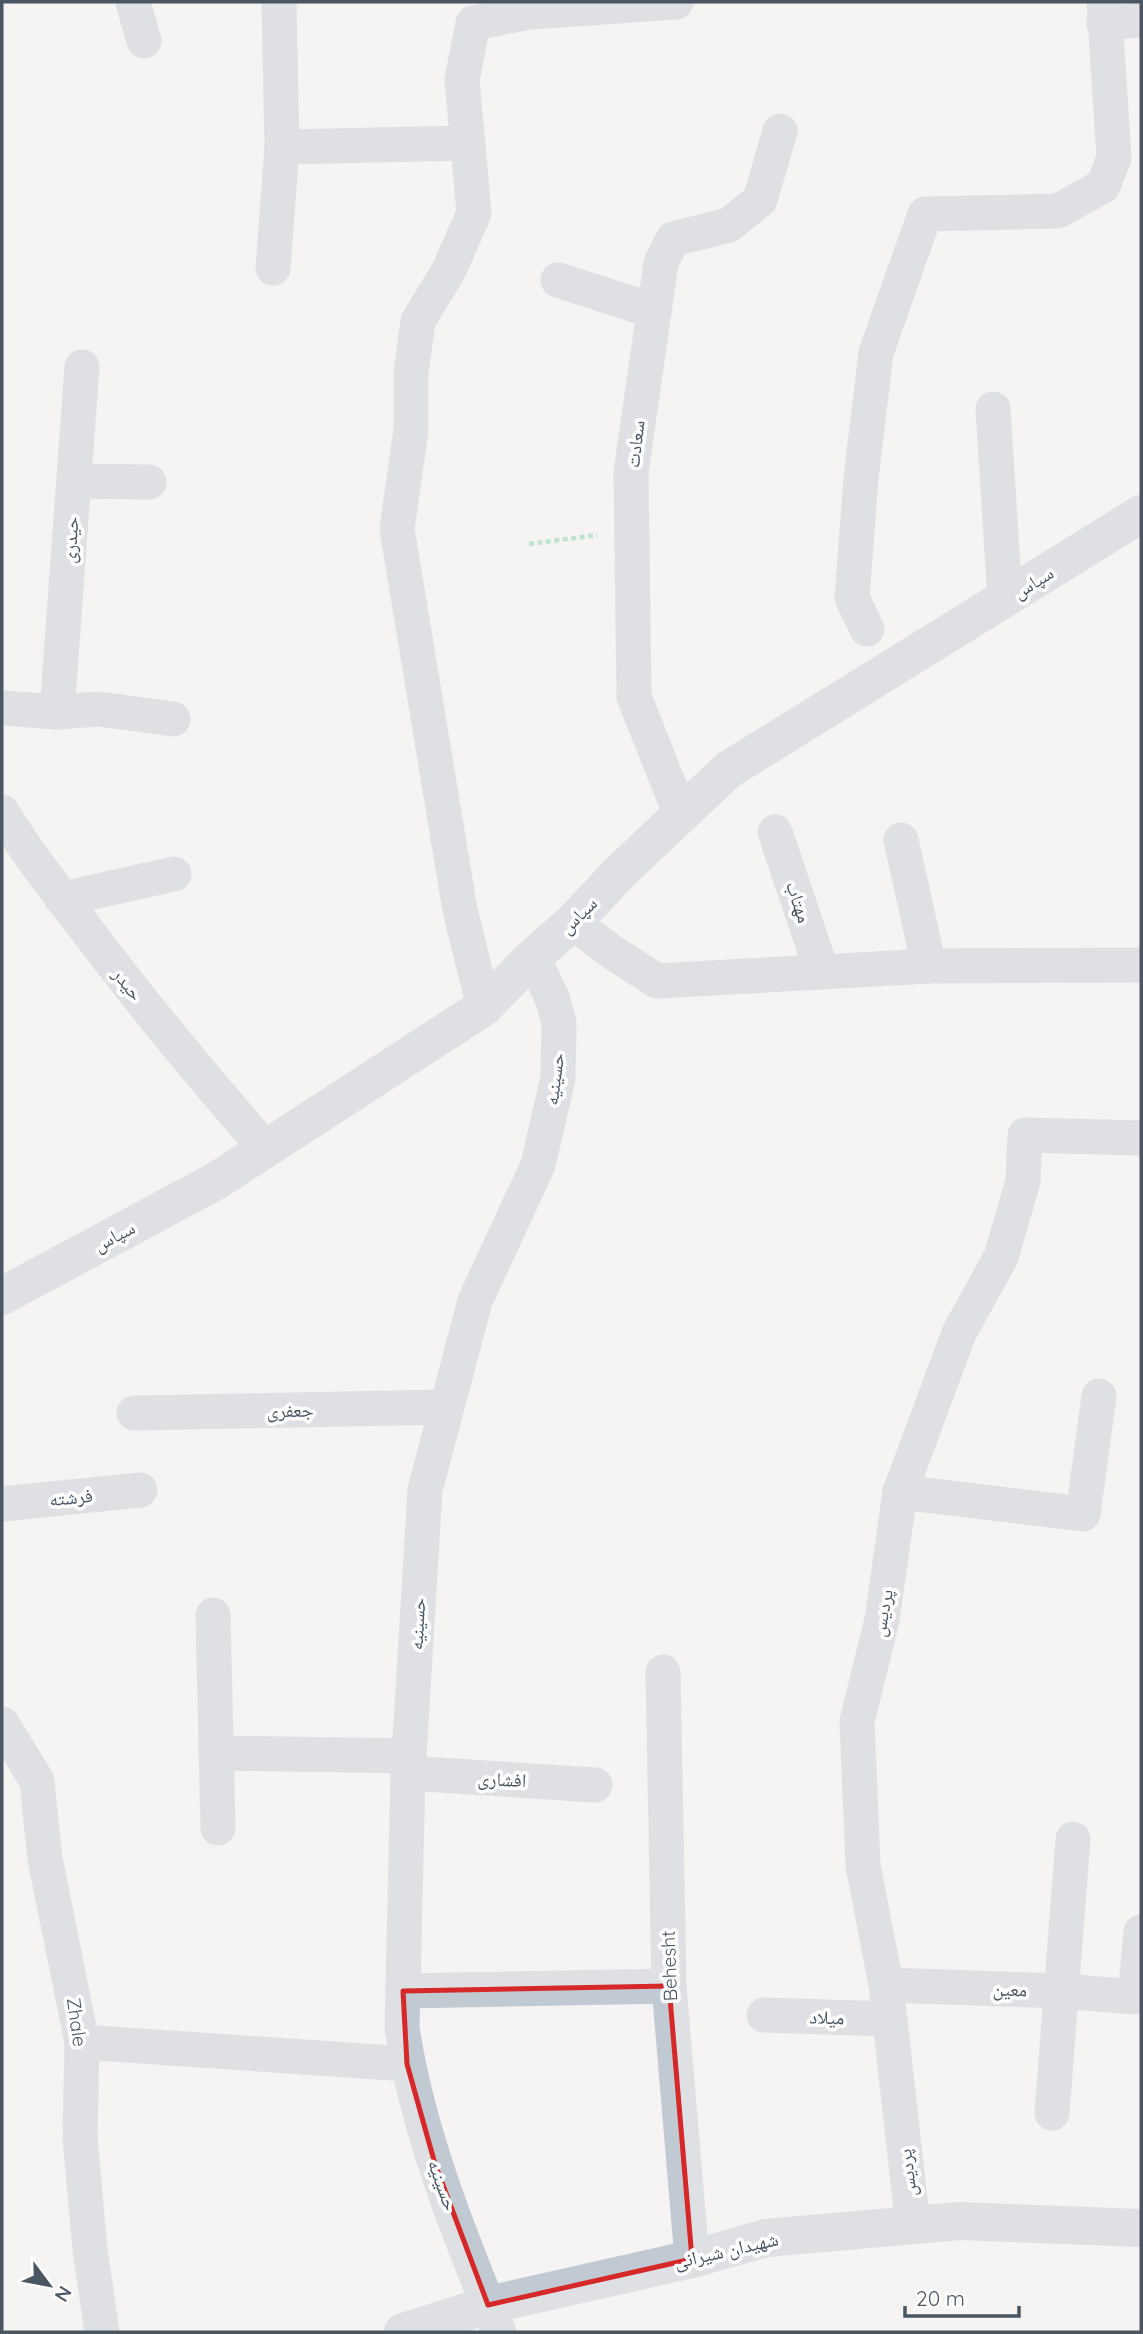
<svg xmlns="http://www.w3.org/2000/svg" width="1143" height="2334" viewBox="0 0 1143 2334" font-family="Quicksand,'Noto Naskh Arabic',sans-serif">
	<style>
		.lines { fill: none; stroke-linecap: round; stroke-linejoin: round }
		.path { stroke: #7ad0a6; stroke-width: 4.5; stroke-dasharray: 5 3.5; stroke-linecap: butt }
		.minor { stroke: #c1cad2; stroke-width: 35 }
		.tertiary { stroke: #c1cad2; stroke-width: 38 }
		.marked { fill: none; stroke: #d62828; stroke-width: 5; stroke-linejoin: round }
		.labels { text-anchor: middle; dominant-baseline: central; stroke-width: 7; stroke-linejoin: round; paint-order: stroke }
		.street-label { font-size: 19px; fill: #4a5661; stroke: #fff }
	</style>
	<rect width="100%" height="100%" fill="#f5f3f3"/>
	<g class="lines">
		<!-- path -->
		<path class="path" d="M529,544L597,535"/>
		<!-- minor -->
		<g class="minor">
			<path d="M133,2L144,41"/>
			<path d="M1104,23L1141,20"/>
			<path d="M282,147L468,143"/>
			<path d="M273,268L282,147L279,2"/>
			<path d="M558,280L654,311"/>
			<path d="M993,409L1005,599"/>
			<path d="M74,481L149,482"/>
			<path d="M867,629L852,598L861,478L876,353L925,214L1058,211L1103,186L1114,158L1104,2"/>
			<path d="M2,708L57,712L98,709L173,719"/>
			<path d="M57,712L82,367"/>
			<path d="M2,812C27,853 57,891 86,929C143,1005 203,1077 265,1148"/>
			<path d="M681,815L634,697L631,472L661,263L673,239L729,225L760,200L780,131"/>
			<path d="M775,832L822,972"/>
			<path d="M901,840L929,966"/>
			<path d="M62,899L174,874"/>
			<path d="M573,922L609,950L657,981L929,966L1141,965"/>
			<path d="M484,1007L460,910L397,529L411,430V373L418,321L449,270L474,213L462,80L473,23L530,12L676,2"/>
			<path d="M134,1413L447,1407"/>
			<path d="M900,1492L1083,1514L1099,1396"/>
			<path d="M2,1504L140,1490"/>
			<path d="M213,1615L218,1828"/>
			<path d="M663,1672L669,1986L692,2259"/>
			<path d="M2,1724L37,1781L45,1859L82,2042L80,2137L90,2250L102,2332"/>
			<path d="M216,1753L409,1756"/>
			<path d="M408,1773L595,1785"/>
			<path d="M886,1985L1062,1991L1135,1997L1141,1932"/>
			<path d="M403,1991L669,1986"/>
			<path d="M764,2015L889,2019"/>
			<path d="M82,2042L407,2064"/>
			<path d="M1052,2113L1073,1839"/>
			<path d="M913,2226L886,1985L863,1865L857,1721L882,1620L900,1492L959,1333L1001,1257L1023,1181L1025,1135L1141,1138"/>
			<path d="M499,2332C459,2234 418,2133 402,2028L408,1773L425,1490L475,1301L538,1165L558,1078L559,1023L553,1000L533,957"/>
		</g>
		<!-- tertiary -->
		<g class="tertiary">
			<path d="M2,1296L216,1181L484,1007L533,957L573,922L619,873L728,770L1141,514"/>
			<path d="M403,2332L488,2305L692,2259L766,2238L960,2221L1141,2228"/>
		</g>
	</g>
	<!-- marked area -->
	<path d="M0 0H1143V2334H0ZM669,1986L692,2259L488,2305L435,2164L407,2064L403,1991Z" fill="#f5f3f3" fill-opacity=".55" fill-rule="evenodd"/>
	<path class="marked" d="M669,1986L692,2259L488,2305L435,2164L407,2064L403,1991Z"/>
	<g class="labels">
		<!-- street labels -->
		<g class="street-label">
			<text transform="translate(635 444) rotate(-83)">سعادت</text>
			<text transform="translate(70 540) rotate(-86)">حیدری</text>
			<text transform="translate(1033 582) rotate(-32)">سپاس</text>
			<text transform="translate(799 902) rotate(72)">مهتاب</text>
			<text transform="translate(578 915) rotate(-45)">سپاس</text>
			<text transform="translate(128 984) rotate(52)">حیدر</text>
			<text transform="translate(554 1079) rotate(-83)">حسینیه</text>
			<text transform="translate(114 1236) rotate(-28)">سپاس</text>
			<text transform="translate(290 1410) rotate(-1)">جعفری</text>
			<text transform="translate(71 1497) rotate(-6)">فرشته</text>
			<text transform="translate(882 1613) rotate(-80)">پردیس</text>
			<text transform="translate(417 1624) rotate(-87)">حسینیه</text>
			<text transform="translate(502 1779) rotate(3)">افشاری</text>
			<text transform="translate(669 1966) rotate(-92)">Behesht</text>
			<text transform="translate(1010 1989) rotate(2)">معین</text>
			<text transform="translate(827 2017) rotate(2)">میلاد</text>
			<text transform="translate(77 2022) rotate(82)">Zhale</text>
			<text transform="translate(907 2173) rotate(-97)">پردیس</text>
			<text transform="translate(443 2185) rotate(70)">حسینیه</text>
			<text transform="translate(726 2250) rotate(-13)">شهیدان شیرانی</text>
		</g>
	</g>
	<!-- border -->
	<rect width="1143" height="2334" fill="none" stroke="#4a5661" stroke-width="7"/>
	<!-- north arrow -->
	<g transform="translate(49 2285) rotate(122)" stroke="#ffffff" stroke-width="5" paint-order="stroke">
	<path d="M0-5L12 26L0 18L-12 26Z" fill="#4a5661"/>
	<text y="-10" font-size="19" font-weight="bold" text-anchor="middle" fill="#4a5661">N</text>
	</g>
	<!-- scale -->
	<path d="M905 2306v10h114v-10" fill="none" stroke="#4a5661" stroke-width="3.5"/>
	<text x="916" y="2306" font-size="21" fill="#4a5661" stroke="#ffffff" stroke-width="5" paint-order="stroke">20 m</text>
</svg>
